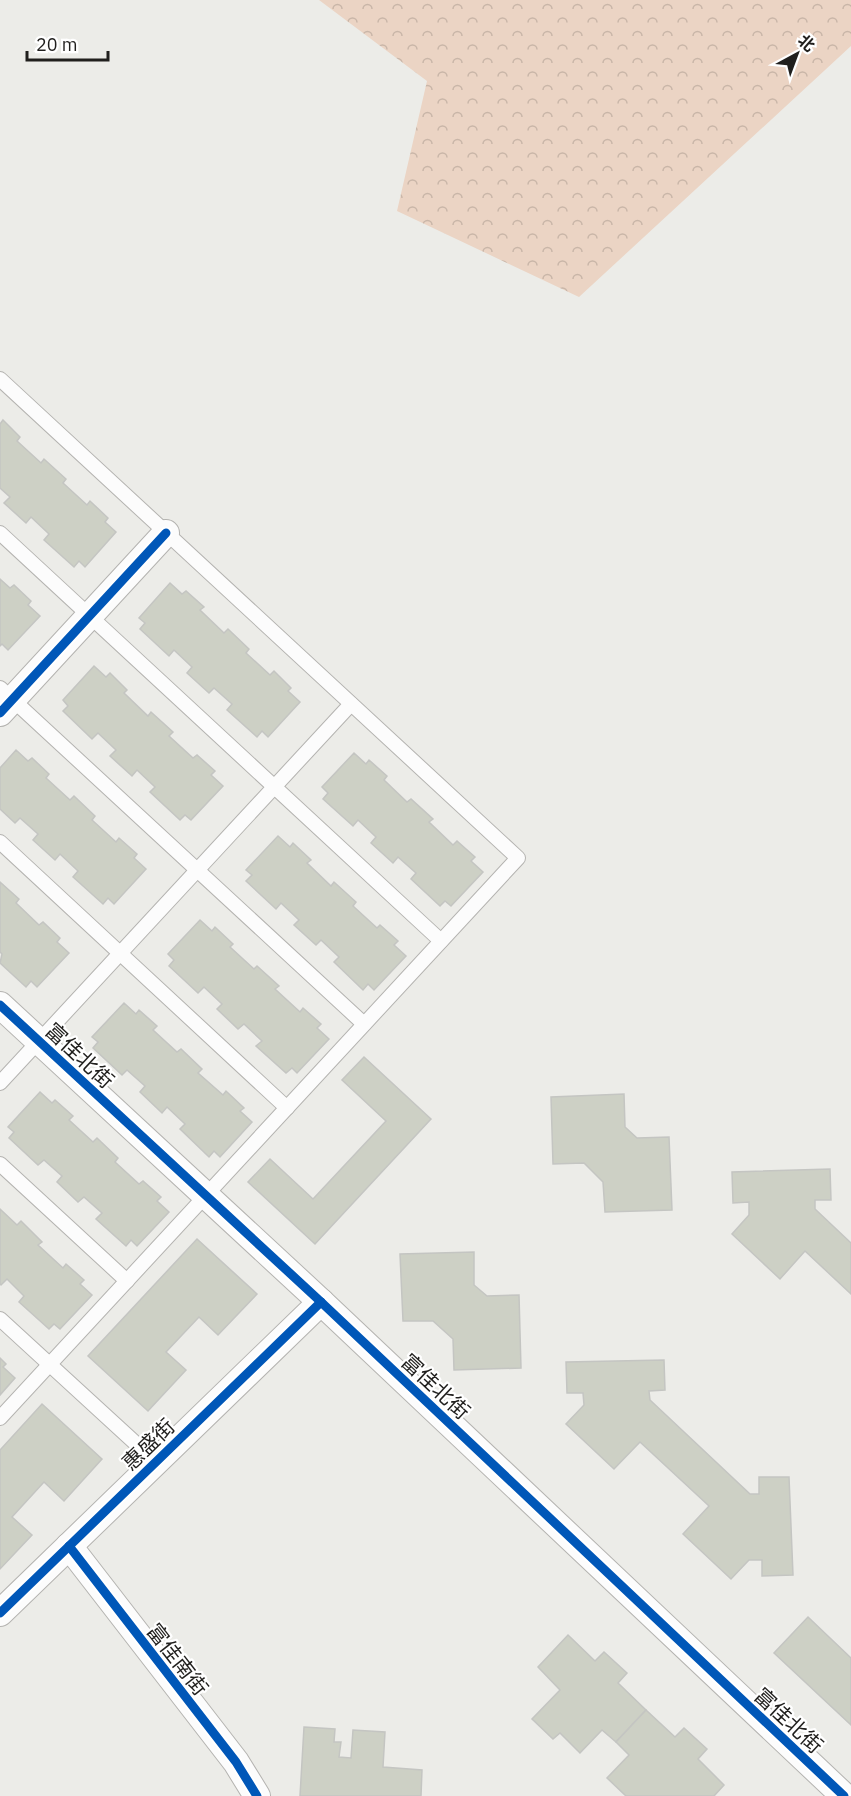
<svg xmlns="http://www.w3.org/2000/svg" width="851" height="1796" viewBox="0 0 851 1796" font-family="'IBM Plex Sans','Noto Sans SC',sans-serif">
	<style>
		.forest { fill: url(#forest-crowns) }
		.building { fill: #cdd0c5; stroke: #c4c5c2; stroke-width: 1.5 }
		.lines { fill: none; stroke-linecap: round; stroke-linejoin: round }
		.service-casing { stroke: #b4b3b0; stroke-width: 16 }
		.minor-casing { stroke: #b4b3b0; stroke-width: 28 }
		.service { stroke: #fcfcfc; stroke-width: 14 }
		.minor { stroke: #fcfcfc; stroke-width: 26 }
		.cycleway-casing { stroke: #fff; stroke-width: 13 }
		.cycleway { stroke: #0057b8; stroke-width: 9 }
		.labels { text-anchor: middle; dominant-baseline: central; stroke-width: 4.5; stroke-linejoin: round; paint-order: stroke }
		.street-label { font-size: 21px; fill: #201f1d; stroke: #fff }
	</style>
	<defs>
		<pattern id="forest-crowns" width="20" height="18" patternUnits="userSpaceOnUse" patternTransform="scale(1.5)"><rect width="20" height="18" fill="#ebd4c4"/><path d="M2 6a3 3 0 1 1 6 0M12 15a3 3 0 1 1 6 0" fill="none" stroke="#c9b6a8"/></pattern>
	</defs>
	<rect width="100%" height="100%" fill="#ecece8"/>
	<!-- forest -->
	<path class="forest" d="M319,0H851V46L579,297L397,211L427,81Z"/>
	<!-- building -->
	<g class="building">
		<path d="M3,420L20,437L17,441L41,463L44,459L66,479L63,483L87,505L90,501L108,518L105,522L116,532L85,567L79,561L74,567L44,540L49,534L31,517L26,523L4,503L10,497L0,488V424Z"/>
		<path d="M0,579L10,588L14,585L31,601L28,605L40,616L8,650L2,644L0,646Z"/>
		<path d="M170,583L182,594L186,591L204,607L200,610L224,633L228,629L249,649L246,653L270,675L274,671L291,688L288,691L300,702L268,737L262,731L257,737L227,710L232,704L214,688L209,693L187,673L192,667L174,650L169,656L140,629L145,623L139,618Z"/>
		<path d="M94,666L106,677L110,673L127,690L124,693L148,716L151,712L173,732L169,736L193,758L197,755L215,771L211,775L223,786L191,820L185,815L180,820L150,792L155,787L137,770L132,776L110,756L116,750L98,733L92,739L63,711L68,706L63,700Z"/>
		<path d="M16,750L28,761L32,758L49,774L46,778L70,800L74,796L95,816L92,820L116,842L119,838L137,854L134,858L146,869L114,904L108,898L103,904L73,877L78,871L60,854L55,860L33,840L38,834L20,818L15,823L0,809V768Z"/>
		<path d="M354,753L366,764L369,760L387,776L384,780L407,802L411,799L433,819L429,822L453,845L457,841L475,857L471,861L483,872L451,906L445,901L440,906L411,879L416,873L398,857L393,863L371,843L376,837L358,820L353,826L323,799L328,793L322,787Z"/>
		<path d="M278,836L290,847L293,843L311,860L307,863L331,886L334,882L356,902L353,906L377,928L380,925L398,941L394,945L406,956L374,990L368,984L363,990L334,962L339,957L321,940L316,945L294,925L299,920L281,903L276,909L246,881L252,875L246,870Z"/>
		<path d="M0,882L19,899L16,903L39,925L43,922L60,938L57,942L69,953L37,987L31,981L26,987L0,963L2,954L0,952Z"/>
		<path d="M200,920L212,931L215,927L233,944L230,947L254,969L257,966L279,986L275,989L300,1012L303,1008L321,1024L317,1028L329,1039L297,1073L292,1068L286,1073L256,1046L262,1041L244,1024L238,1029L217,1009L222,1004L204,987L198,993L169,966L174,960L168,954Z"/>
		<path d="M124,1003L136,1014L139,1010L157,1026L153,1030L177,1052L181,1049L202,1069L198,1073L223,1095L226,1091L244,1108L240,1111L252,1122L220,1157L214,1151L209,1157L180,1129L185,1124L167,1107L162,1113L140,1092L145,1086L127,1070L122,1075L93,1048L98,1042L92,1037Z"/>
		<path d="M364,1057L431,1119L315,1244L248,1182L270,1159L313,1199L386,1121L342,1080Z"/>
		<path d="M40,1092L52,1103L55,1100L73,1116L69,1120L93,1142L97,1138L118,1158L115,1162L139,1184L143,1181L161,1197L157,1201L169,1212L137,1246L131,1240L126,1246L96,1219L102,1213L84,1197L78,1202L57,1182L62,1176L44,1160L38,1165L9,1138L14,1132L8,1127Z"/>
		<path d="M624,1094L625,1127L637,1138L669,1137L672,1210L605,1212L603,1182L584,1163L553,1164L551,1097Z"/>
		<path d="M830,1169L831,1200H815V1209L851,1243V1294L805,1251L780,1279L732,1234L749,1215V1202L733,1203L732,1172Z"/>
		<path d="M0,1209L17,1225L21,1221L42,1242L38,1245L63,1268L66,1264L84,1280L80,1284L92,1295L60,1329L54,1324L49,1329L19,1302L24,1296L7,1279L1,1285L0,1284Z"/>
		<path d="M197,1239L257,1294L218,1335L199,1317L166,1352L186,1370L148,1411L88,1356Z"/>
		<path d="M474,1252V1285L487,1296L519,1295L521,1368L454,1370L453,1339L433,1321H403L400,1254Z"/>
		<path d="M0,1358L6,1364L3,1367L15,1378L0,1395Z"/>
		<path d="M664,1360L665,1390L649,1391L650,1400L750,1494H759V1477H789L793,1575L762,1576V1560H749L731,1579L683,1534L709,1506L640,1442L614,1469L566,1424L584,1405L583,1393H567L566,1362Z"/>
		<path d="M42,1404L102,1459L64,1501L44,1482L12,1517L32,1535L0,1569V1450Z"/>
		<path d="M808,1617L851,1658V1725L774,1653Z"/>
		<path d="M568,1635L595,1661L604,1652L627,1673L618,1683L646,1710L616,1742L602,1730L580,1753L560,1733L553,1739L532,1719L560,1690L538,1667Z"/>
		<path d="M646,1710L675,1737L684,1728L707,1749L698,1759L724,1785L714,1796H626L607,1778L629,1755L616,1742Z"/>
		<path d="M304,1727L335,1729L334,1742H341L339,1757L351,1758L353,1730L385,1732L383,1767L422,1770L421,1796H300Z"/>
	</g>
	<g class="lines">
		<!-- service casing -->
		<g class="service-casing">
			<g id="service">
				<path d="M0,379L518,858L0,1418"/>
				<path d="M0,533L441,941"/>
				<path d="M0,688L364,1024"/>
				<path d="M0,842L287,1108"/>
				<path d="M0,1083L351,704"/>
				<path d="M0,1164L127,1281"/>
				<path d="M0,1319L156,1462"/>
			</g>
		</g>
		<!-- minor casing -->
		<g class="minor-casing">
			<g id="minor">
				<path d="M0,713L166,533"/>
				<path d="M0,1005L321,1302L844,1796"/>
				<path d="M69,1546L236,1762L257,1796"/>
				<path d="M0,1613L321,1302"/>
			</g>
		</g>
		<!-- service -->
		<use href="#service" class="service"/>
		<!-- minor -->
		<use href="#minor" class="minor"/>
		<!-- cycleway casing -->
		<g class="cycleway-casing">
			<g id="cycleway">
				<path d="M0,713L166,533"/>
				<path d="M0,1005L321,1302L844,1796"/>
				<path d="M69,1546L236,1762L257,1796"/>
				<path d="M0,1613L321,1302"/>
			</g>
		</g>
		<!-- cycleway -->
		<use href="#cycleway" class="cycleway"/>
	</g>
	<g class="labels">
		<!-- street labels -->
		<g class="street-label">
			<text transform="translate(80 1055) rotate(43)">富佳北街</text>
			<text transform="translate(436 1386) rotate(43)">富佳北街</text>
			<text transform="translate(148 1444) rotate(-44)">惠盛街</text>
			<text transform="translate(178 1659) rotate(52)">富佳南街</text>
			<text transform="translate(789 1720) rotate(43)">富佳北街</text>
		</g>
	</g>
	<!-- north arrow -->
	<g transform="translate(797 54) rotate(41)" stroke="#ffffff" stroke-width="4.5" paint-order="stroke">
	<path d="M0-4.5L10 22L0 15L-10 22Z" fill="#201f1d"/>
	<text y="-9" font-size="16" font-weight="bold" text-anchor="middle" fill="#201f1d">北</text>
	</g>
	<!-- scale -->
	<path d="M27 51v9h81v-9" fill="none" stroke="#201f1d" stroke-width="3"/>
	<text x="36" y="51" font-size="18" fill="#201f1d" stroke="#ffffff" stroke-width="4.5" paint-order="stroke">20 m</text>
</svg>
